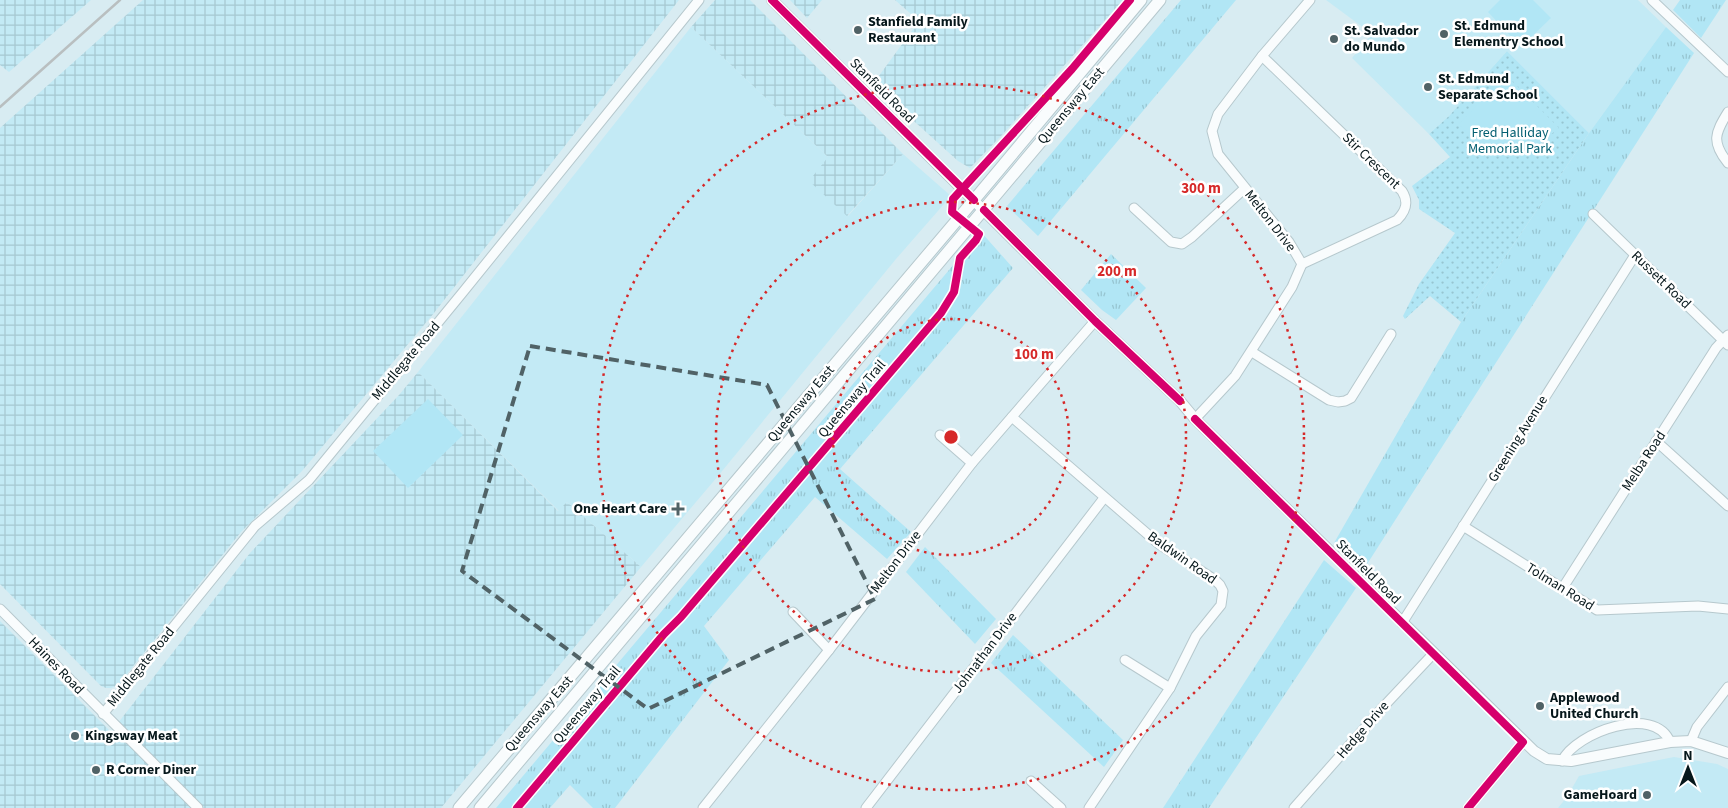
<svg xmlns="http://www.w3.org/2000/svg" width="1728" height="808" viewBox="0 0 1728 808" font-family="'Source Sans 3',sans-serif">
	<style>
		.built { fill: #c3eaf5 }
		.industrial { fill: url(#industrial-grid) }
		.grass { fill: url(#grass-tufts) }
		.park { fill: url(#park-dots) }
		.garden { fill: #b1e6f5 }
		.lines { fill: none; stroke-linecap: round; stroke-linejoin: round }
		.minor-casing { stroke: #b6c8cd; stroke-width: 11 }
		.tertiary-casing { stroke: #b6c8cd; stroke-width: 12 }
		.secondary-casing { stroke: #b6c8cd; stroke-width: 13 }
		.minor { stroke: #f9fcfd; stroke-width: 9 }
		.tertiary { stroke: #f9fcfd; stroke-width: 10 }
		.secondary { stroke: #f9fcfd; stroke-width: 11 }
		.rail { stroke: #b9bfc0; stroke-width: 2.5 }
		.cycleway-casing { stroke: #fff; stroke-width: 11 }
		.cycleway { stroke: #d6006c; stroke-width: 8 }
		.marked { fill: none; stroke: #506266; stroke-width: 4; stroke-dasharray: 10 6; stroke-linejoin: round }
		.ring { fill: none; stroke: #d62828; stroke-width: 2.5; stroke-dasharray: 2.5 5 }
		.poi-dot { fill: #506266; stroke: #fff; stroke-width: 2 }
		.labels { text-anchor: middle; dominant-baseline: central; stroke-width: 5; stroke-linejoin: round; paint-order: stroke }
		.poi-label { font-size: 14px; font-weight: bold; fill: #06171b; stroke: #fff; text-anchor: start }
		.street-label { font-size: 14px; fill: #06171b; stroke: #fff }
		.park-label { font-size: 14px; fill: #025e71; stroke: #fff }
		.centre { fill: #d62828; stroke: #fff; stroke-width: 2.5 }
		.ring-label { font-size: 15px; text-anchor: middle; font-weight: bold; fill: #d62828; stroke: #fff; stroke-width: 5; stroke-linejoin: round; paint-order: stroke }
	</style>
	<defs>
		<pattern id="industrial-grid" width="8" height="8" patternUnits="userSpaceOnUse" patternTransform="scale(1.25)"><rect width="8" height="8" fill="#c3eaf5"/><path d="M0 4h8M4 0v8" fill="none" stroke="#a6c8d1"/></pattern>
		<pattern id="grass-tufts" width="24" height="20" patternUnits="userSpaceOnUse" patternTransform="scale(1.25)"><rect width="24" height="20" fill="#b1e6f5"/><path d="M3 7l-1-3M5 7V3M7 7l1-3M15 17l-1-3M17 17v-4M19 17l1-3" fill="none" stroke="#97c5d1"/></pattern>
		<pattern id="park-dots" width="8" height="8" patternUnits="userSpaceOnUse" patternTransform="scale(1.25)"><rect width="8" height="8" fill="#b1e6f5"/><path d="M2 2h.1M6 6h.1" fill="none" stroke="#97c5d1" stroke-width="1.8" stroke-linecap="round"/></pattern>
	</defs>
	<rect width="100%" height="100%" fill="#d8ecf2"/>
	<!-- built -->
	<g class="built">
		<path d="M1326,0H1638L1666,27L1589,133L1507,51L1449,116L1429,134L1352,58L1372,34Z"/>
		<path d="M691,27L828,157L848,216L903,154L951,196L896,259L718,476L641,567L567,502L559,511L418,372Z"/>
		<path d="M1674,757L1717,764L1728,769V808H1558L1567,797L1579,776Z"/>
	</g>
	<!-- industrial -->
	<g class="industrial">
		<path d="M0,0H91L9,72L0,65Z"/>
		<path d="M143,0H679L434,313L302,471L241,532L118,685L111,688H106L101,686L0,584V128Z"/>
		<path d="M715,0H750L903,154L847,216L809,181L828,157L691,27Z"/>
		<path d="M790,0H822L807,18Z"/>
		<path d="M895,0H1123L1001,136L970,168L958,161L873,84L919,21Z"/>
		<path d="M418,372L558,511L567,502L641,567L441,808H0V621L111,732L250,553L399,395Z"/>
	</g>
	<!-- grass -->
	<g class="grass">
		<path d="M1181,0H1236L1038,236L1007,206Z"/>
		<path d="M1680,0H1726L1701,38L1673,10Z"/>
		<path d="M1666,27L1694,53L1362,572L1334,543L1461,322L1589,133Z"/>
		<path d="M981,232L1013,268L840,469L911,532L887,559L815,497L704,626L729,660L615,808H593L570,785L550,808H496Z"/>
		<path d="M1111,254L1146,288L1116,320L1102,310L1081,290Z"/>
		<path d="M925,547L996,619L975,644L906,572Z"/>
		<path d="M1324,560L1356,588L1209,808H1163Z"/>
		<path d="M1013,635L1123,740L1104,767L991,663Z"/>
	</g>
	<!-- park -->
	<path class="park" d="M1507,51L1589,133L1461,322L1430,296L1405,319L1403,316L1419,284L1455,233L1419,209V200L1412,186L1450,157L1429,134L1449,116Z"/>
	<!-- garden -->
	<g class="garden">
		<path d="M1500,0H1533L1551,18L1521,47L1488,12Z"/>
		<path d="M1510,79L1559,128L1529,152L1516,157L1497,156L1483,151L1459,124L1501,80Z"/>
		<path d="M428,399L463,435L408,488L373,451Z"/>
	</g>
	<g class="lines">
		<!-- minor casing -->
		<g class="minor-casing">
			<g id="minor">
				<path d="M1652,0L1728,72"/>
				<path d="M1262,56L1402,191C1409,202 1406,211 1397,220L1302,264"/>
				<path d="M1728,112C1715,133 1711,142 1728,163"/>
				<path d="M1134,208L1171,242L1182,244L1192,237L1245,188"/>
				<path d="M1593,214L1728,345"/>
				<path d="M1252,352L1329,400L1338,402L1345,401L1351,398L1391,334"/>
				<path d="M1012,417L1159,544L1215,580L1220,585L1223,591L1221,605L1196,636L1170,688L1089,808"/>
				<path d="M1195,419L1235,376L1292,287L1302,264L1289,242L1218,154L1212,131L1218,114L1262,56L1310,0"/>
				<path d="M940,435L972,463"/>
				<path d="M1656,441L1728,506"/>
				<path d="M1463,526L1597,610L1698,606L1728,609"/>
				<path d="M1562,589L1716,348L1728,335"/>
				<path d="M0,609L198,808"/>
				<path d="M793,612L829,650"/>
				<path d="M1402,623L1635,255"/>
				<path d="M1125,660L1170,688"/>
				<path d="M103,714L255,526L309,480L463,292L699,0"/>
				<path d="M1691,741L1697,727L1728,687"/>
				<path d="M1562,761C1576,732 1655,704 1670,742"/>
				<path d="M1031,781L1061,808"/>
				<path d="M703,808L829,650L972,463L1095,321"/>
				<path d="M866,808L1104,498"/>
				<path d="M1294,808L1385,705L1433,654"/>
				<path d="M1468,808L1523,742"/>
			</g>
		</g>
		<!-- tertiary casing -->
		<g class="tertiary-casing">
			<path id="tertiary" d="M772,0L1095,321L1180,401L1195,419L1534,751L1547,759L1571,761L1670,742L1691,741L1728,753"/>
		</g>
		<!-- secondary casing -->
		<g class="secondary-casing">
			<g id="secondary">
				<path d="M459,808L974,200L1141,0"/>
				<path d="M480,808L1160,0"/>
			</g>
		</g>
		<!-- minor -->
		<use href="#minor" class="minor"/>
		<!-- tertiary -->
		<use href="#tertiary" class="tertiary"/>
		<!-- secondary -->
		<use href="#secondary" class="secondary"/>
		<!-- rail -->
		<path class="rail" d="M0,107L120,0"/>
		<!-- cycleway casing -->
		<g class="cycleway-casing">
			<g id="cycleway">
				<path d="M772,0L974,200"/>
				<path d="M984,210L1095,321L1180,401"/>
				<path d="M1195,419L1523,742L1468,808"/>
				<path d="M517,808L664,634L681,617L941,313L954,292L960,258L976,240L979,234L952,212L953,199L1072,69L1130,0"/>
			</g>
		</g>
		<!-- cycleway -->
		<use href="#cycleway" class="cycleway"/>
	</g>
	<!-- marked area -->
	<path class="marked" d="M530,346L767,385L875,599L648,709L462,571Z"/>
	<!-- distance rings -->
	<g class="ring">
		<circle cx="951" cy="437" r="118"/>
		<circle cx="951" cy="437" r="235"/>
		<circle cx="951" cy="437" r="353"/>
	</g>
	<!-- markers -->
	<g class="poi-dot">
		<circle cx="858" cy="30" r="5"/>
		<circle cx="1444" cy="34" r="5"/>
		<circle cx="1334" cy="39" r="5"/>
		<circle cx="1428" cy="87" r="5"/>
		<path d="M675.5 501.5h5v5h5v5h-5v5h-5v-5h-5v-5h5z"/>
		<circle cx="1540" cy="706" r="5"/>
		<circle cx="75" cy="736" r="5"/>
		<circle cx="96" cy="770" r="5"/>
		<circle cx="1647" cy="795" r="5"/>
	</g>
	<g class="labels">
		<!-- poi labels -->
		<g class="poi-label">
			<text x="868" y="22">Stanfield Family<tspan x="868" dy="16">Restaurant</tspan></text>
			<text x="1454" y="26">St. Edmund<tspan x="1454" dy="16">Elementry School</tspan></text>
			<text x="1344" y="31">St. Salvador<tspan x="1344" dy="16">do Mundo</tspan></text>
			<text x="1438" y="79">St. Edmund<tspan x="1438" dy="16">Separate School</tspan></text>
			<text x="667" y="509" text-anchor="end">One Heart Care</text>
			<text x="1550" y="698">Applewood<tspan x="1550" dy="16">United Church</tspan></text>
			<text x="85" y="736">Kingsway Meat</text>
			<text x="106" y="770">R Corner Diner</text>
			<text x="1637" y="795" text-anchor="end">GameHoard</text>
		</g>
		<!-- street labels -->
		<g class="street-label">
			<text transform="translate(882 91) rotate(45)">Stanfield Road</text>
			<text transform="translate(1071 106) rotate(-50)">Queensway East</text>
			<text transform="translate(1371 161) rotate(44)">Stir Crescent</text>
			<text transform="translate(1270 221) rotate(52)">Melton Drive</text>
			<text transform="translate(1661 280) rotate(44)">Russett Road</text>
			<text transform="translate(406 361) rotate(-50)">Middlegate Road</text>
			<text transform="translate(852 399) rotate(-50)">Queensway Trail</text>
			<text transform="translate(801 404) rotate(-50)">Queensway East</text>
			<text transform="translate(1518 439) rotate(-58)">Greening Avenue</text>
			<text transform="translate(1644 461) rotate(-57)">Melba Road</text>
			<text transform="translate(1182 558) rotate(35)">Baldwin Road</text>
			<text transform="translate(896 562) rotate(-53)">Melton Drive</text>
			<text transform="translate(1368 572) rotate(45)">Stanfield Road</text>
			<text transform="translate(1560 587) rotate(32)">Tolman Road</text>
			<text transform="translate(985 653) rotate(-53)">Johnathan Drive</text>
			<text transform="translate(56 666) rotate(46)">Haines Road</text>
			<text transform="translate(141 667) rotate(-51)">Middlegate Road</text>
			<text transform="translate(587 705) rotate(-50)">Queensway Trail</text>
			<text transform="translate(539 714) rotate(-49)">Queensway East</text>
			<text transform="translate(1363 730) rotate(-49)">Hedge Drive</text>
		</g>
		<!-- park labels -->
		<g class="park-label">
			<text x="1510" y="133">Fred Halliday<tspan x="1510" dy="16">Memorial Park</tspan></text>
		</g>
	</g>
	<circle cx="951" cy="437" r="8" class="centre"/>
	<g class="ring-label">
		<text x="1201" y="193">300 m</text>
		<text x="1117" y="276">200 m</text>
		<text x="1034" y="359">100 m</text>
	</g>
	<!-- north arrow -->
	<g transform="translate(1688 768)" stroke="#ffffff" stroke-width="4" paint-order="stroke">
	<path d="M0-4L9 19L0 12L-9 19Z" fill="#06171b"/>
	<text y="-8" font-size="14" font-weight="bold" text-anchor="middle" fill="#06171b">N</text>
	</g>
</svg>
